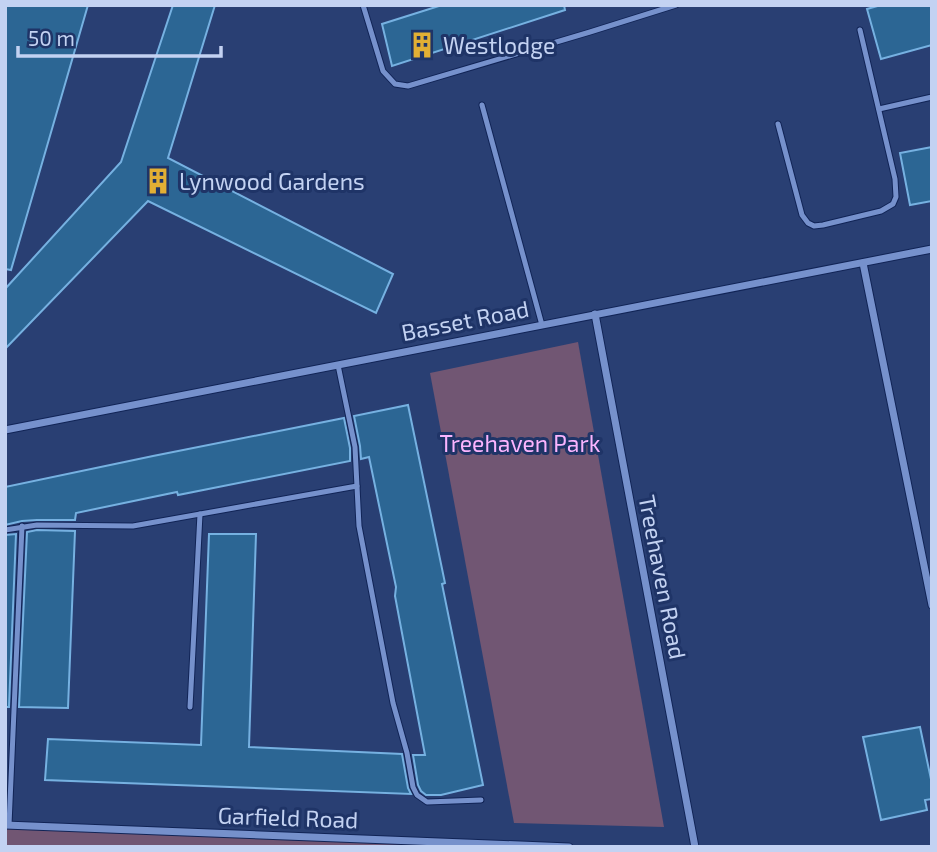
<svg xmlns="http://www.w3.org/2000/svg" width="937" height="852" viewBox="0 0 937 852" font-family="'Exo 2',sans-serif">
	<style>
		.green { fill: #715673 }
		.building { fill: #2c6694; stroke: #76b1e1; stroke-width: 2 }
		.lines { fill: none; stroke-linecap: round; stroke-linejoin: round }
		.lane-casing { stroke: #112456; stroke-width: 7 }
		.street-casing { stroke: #112456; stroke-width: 9 }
		.lane { stroke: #7691cc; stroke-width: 5 }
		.street { stroke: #7691cc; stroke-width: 7 }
		.labels { text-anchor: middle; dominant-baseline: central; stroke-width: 6; stroke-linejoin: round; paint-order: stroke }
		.poi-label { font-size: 23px; fill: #c3d2f2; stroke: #1f3467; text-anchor: start }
		.street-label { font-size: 23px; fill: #c3d2f2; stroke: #1f3467 }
		.park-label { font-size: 23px; fill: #fab4fe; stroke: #1f3467 }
	</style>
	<rect width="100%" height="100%" fill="#293f73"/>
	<!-- green -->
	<g class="green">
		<path d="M578,342L664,827L514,823L430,373Z"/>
		<path d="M5,825L569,847H5Z"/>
	</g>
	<!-- building -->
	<g class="building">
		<path d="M5,5H88L11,270L5,269Z"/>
		<path d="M173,5H215L168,158L393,274L376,313L148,201L5,349V289L121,162Z"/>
		<path d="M442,5H564L565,10L392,66L382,24Z"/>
		<path d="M881,5H932V45L881,59L867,9Z"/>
		<path d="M932,147V201L910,205L900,153Z"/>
		<path d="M408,405L445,583L442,584L483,785L441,795H426L421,791L418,785L413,755H425L395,596L396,587L369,457L361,459L360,446L354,416Z"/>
		<path d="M344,418L350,448V461L178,495L177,492L76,513L75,520H37L22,521L5,525V487L153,456Z"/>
		<path d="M37,530L75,531L68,708L19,707L27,532Z"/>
		<path d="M16,534L9,707H5V535Z"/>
		<path d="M209,534H256L249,747L402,754L408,788L411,794L45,780L48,739L201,745Z"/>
		<path d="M920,727L932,784V799L925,800L927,810L881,820L863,737Z"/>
	</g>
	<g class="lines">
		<!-- lane casing -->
		<g class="lane-casing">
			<g id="lane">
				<path d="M363,5L383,71L395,84L408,86L590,32L676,5"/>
				<path d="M482,105L542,325"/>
				<path d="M879,109L932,97"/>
				<path d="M778,124L802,215L808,223L814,226L823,225L881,211L893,204L896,197L895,179L860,30"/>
				<path d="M338,365L355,447L359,526L393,703L407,753L413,787L417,795L427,802L481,800"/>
				<path d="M5,530L37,525L133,526L357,486"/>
				<path d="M190,707L200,514"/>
				<path d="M9,825L22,526"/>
			</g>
		</g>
		<!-- street casing -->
		<g class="street-casing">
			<g id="street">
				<path d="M863,263L932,605"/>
				<path d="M595,314L695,847"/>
				<path d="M5,430L932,249"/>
				<path d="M5,825L569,847"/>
			</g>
		</g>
		<!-- lane -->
		<use href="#lane" class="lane"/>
		<!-- street -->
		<use href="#street" class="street"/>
	</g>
	<!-- icons -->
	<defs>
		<g id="building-bare" transform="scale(2.1)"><path d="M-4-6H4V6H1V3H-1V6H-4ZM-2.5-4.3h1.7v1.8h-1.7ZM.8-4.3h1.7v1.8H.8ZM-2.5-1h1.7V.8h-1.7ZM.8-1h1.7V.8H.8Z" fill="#e2af34" stroke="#1f3467" stroke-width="2.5" paint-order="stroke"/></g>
	</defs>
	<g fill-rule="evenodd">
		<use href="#building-bare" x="422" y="45"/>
		<use href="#building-bare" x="158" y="181"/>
	</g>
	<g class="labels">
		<!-- poi labels -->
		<g class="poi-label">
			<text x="443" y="45">Westlodge</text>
			<text x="179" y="181">Lynwood Gardens</text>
		</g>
		<!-- street labels -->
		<g class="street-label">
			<text transform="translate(465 320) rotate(-11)">Basset Road</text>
			<text transform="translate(663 577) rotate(79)">Treehaven Road</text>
			<text transform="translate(288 817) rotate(2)">Garfield Road</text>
		</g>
		<!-- park labels -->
		<g class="park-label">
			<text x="520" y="443">Treehaven Park</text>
		</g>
	</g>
	<!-- border -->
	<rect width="937" height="852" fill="none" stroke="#c3d2f2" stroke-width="14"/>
	<!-- scale -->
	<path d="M18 46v10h203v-10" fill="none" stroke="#c3d2f2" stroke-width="3.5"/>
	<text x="28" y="46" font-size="21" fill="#c3d2f2" stroke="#1f3467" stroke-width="5" paint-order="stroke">50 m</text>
</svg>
